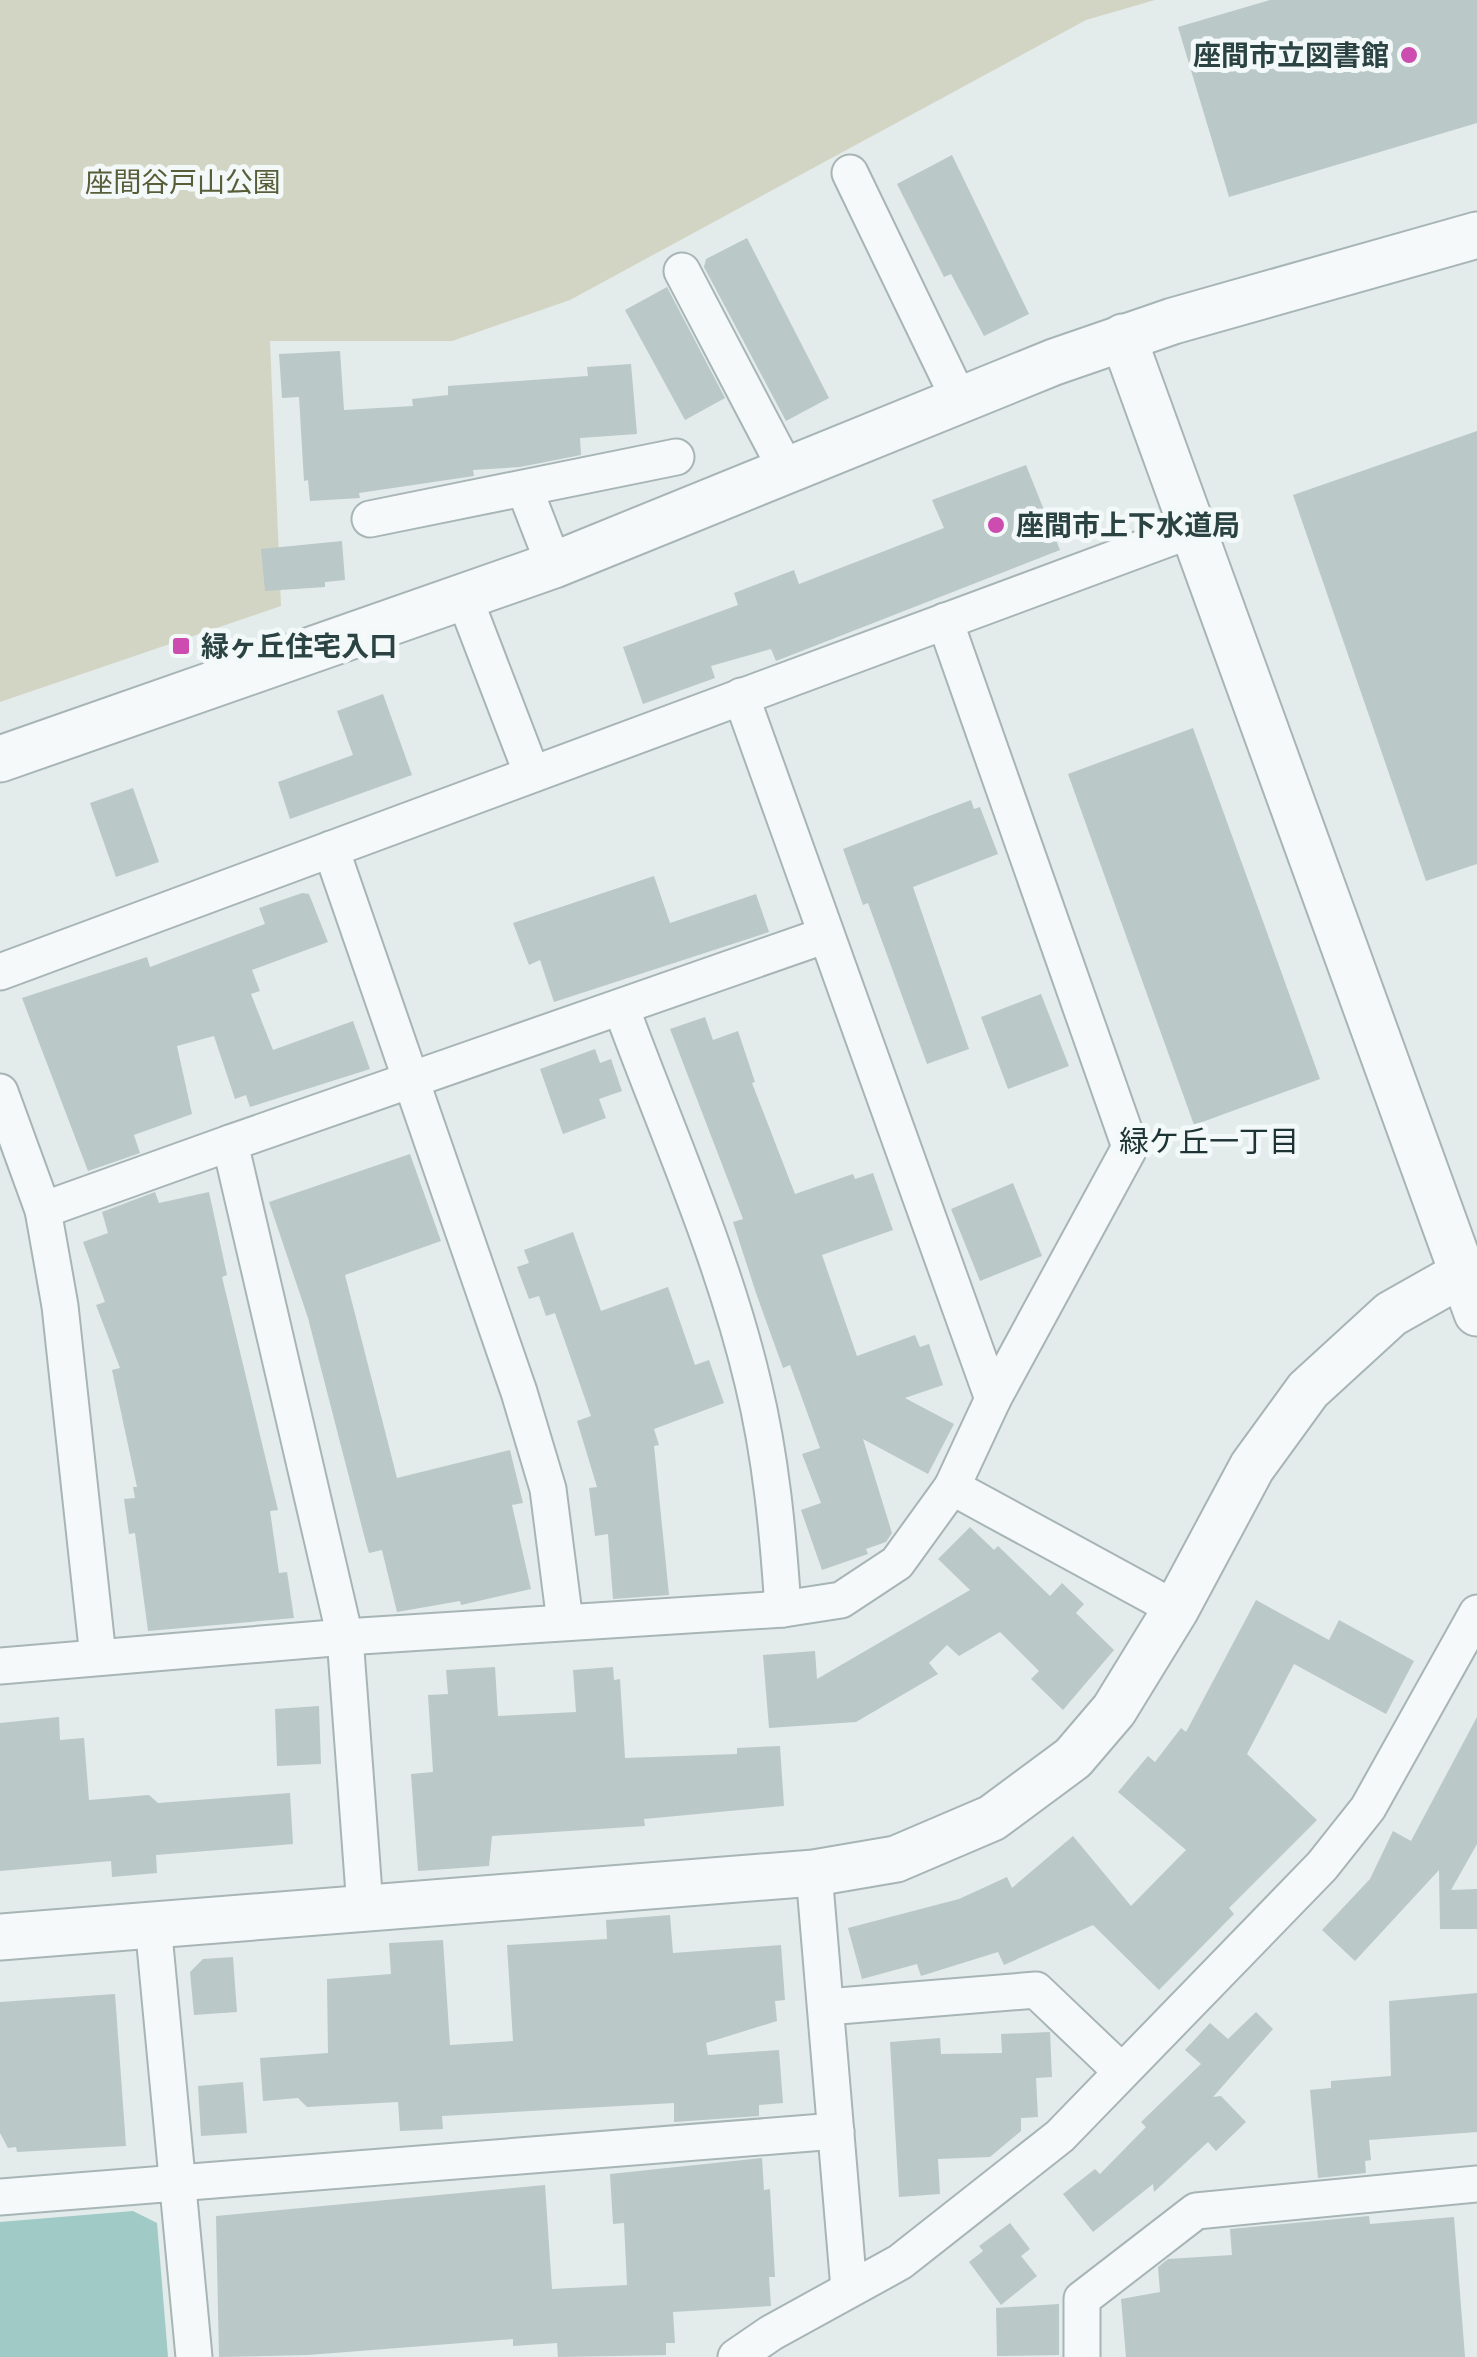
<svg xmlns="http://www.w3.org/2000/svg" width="1477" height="2357" viewBox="0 0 1477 2357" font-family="Roboto,'Noto Sans JP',sans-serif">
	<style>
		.green { fill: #d3d5c4 }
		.water { fill: #9fcac5 }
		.building { fill: #bac8c8 }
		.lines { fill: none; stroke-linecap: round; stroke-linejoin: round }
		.minor-casing { stroke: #a8b5b5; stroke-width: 39 }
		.tertiary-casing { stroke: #a8b5b5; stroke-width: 49 }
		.minor { stroke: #f6f9f9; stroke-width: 35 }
		.tertiary { stroke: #f6f9f9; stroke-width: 45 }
		.poi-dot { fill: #cc4cb0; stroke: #f3f8f8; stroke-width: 4 }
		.labels { text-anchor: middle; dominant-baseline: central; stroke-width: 10; stroke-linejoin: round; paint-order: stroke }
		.poi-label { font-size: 28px; font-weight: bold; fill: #2b4343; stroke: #f3f8f8; text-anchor: start }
		.park-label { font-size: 28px; fill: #585e39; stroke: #f3f8f8 }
		.neighbourhood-label { font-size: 30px; fill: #1d3334; stroke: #f3f8f8 }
	</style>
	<rect width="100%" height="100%" fill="#e3ebeb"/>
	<!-- green -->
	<path class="green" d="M0,0H1155L1086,20L570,300L452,341H270L281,606L0,702Z"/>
	<!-- water -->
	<path class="water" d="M133,2211L157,2223L168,2357H0V2222Z"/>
	<!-- building -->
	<g class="building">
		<path d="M1270,0H1477V123L1229,197L1178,27Z"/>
		<path d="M952,155L1029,314L984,336L951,274L944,277L897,184Z"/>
		<path d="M747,238L829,398L786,421L704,267L706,259Z"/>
		<path d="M667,287L725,398L685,420L625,310Z"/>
		<path d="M340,351L344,410L413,406L412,399L448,395V386L588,376L587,367L631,364L637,434L580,438L581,455L520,467L473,470L474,476L359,493L360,498L310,501L308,480L304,481L299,397L282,398L279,354Z"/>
		<path d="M1477,431V864L1426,881L1293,495Z"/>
		<path d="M1026,465L1060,550L776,661L771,649L711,666L715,678L643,704L623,647L738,605L734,593L794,570L799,584L944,528L932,500Z"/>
		<path d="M342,541L345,580L325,582V587L265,591L261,549Z"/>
		<path d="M383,694L412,775L290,819L278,782L353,755L337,711Z"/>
		<path d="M1193,728L1320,1079L1194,1125L1068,774Z"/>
		<path d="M133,788L159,862L116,877L90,803Z"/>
		<path d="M971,800L974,809L980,807L998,854L913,887L969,1049L927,1064L868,903L863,905L843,849Z"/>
		<path d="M654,876L670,923L756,894L769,932L554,1002L540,960L529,965L513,923Z"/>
		<path d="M302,893L309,894L328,942L252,970L260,991L251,994L273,1050L353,1021L370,1069L250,1107L246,1095L235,1099L214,1036L177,1046L192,1114L134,1135L140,1153L88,1171L22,998L147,957L150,967L265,924L259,908Z"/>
		<path d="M1041,994L1069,1066L1008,1089L981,1017Z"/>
		<path d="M705,1017L713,1040L738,1031L755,1082L752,1083L795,1194L853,1174L855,1179L873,1173L893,1230L822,1255L857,1356L915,1335L920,1347L929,1344L943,1385L905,1398L954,1424L928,1474L863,1439L892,1533L886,1542L866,1549L868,1554L822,1570L801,1510L821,1503L802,1454L820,1448L790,1365L783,1368L756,1293L733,1222L743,1219L670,1029Z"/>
		<path d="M595,1049L600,1063L611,1059L622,1091L599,1099L606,1118L563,1134L540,1069Z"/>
		<path d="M410,1154L441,1241L345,1275L397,1478L510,1450L523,1503L512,1505L531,1589L461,1605L460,1601L397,1612L382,1550L369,1553L366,1543L308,1318L269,1202Z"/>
		<path d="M1013,1183L1042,1256L980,1281L951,1209Z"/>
		<path d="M155,1192L159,1203L209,1192L227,1275L222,1277L278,1510L270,1511L279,1573L287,1572L294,1618L148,1631L135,1533L129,1534L124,1499L135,1498L133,1487H137L112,1370L120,1368L96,1305L105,1302L83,1242L108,1233L102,1212Z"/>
		<path d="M573,1232L601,1311L668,1287L695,1365L709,1360L724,1403L654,1429L659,1445L654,1446L669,1595L613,1599L608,1534L595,1536L589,1488L597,1487L577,1421L591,1416L555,1313L546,1316L539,1296L529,1299L517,1267L529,1263L524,1250Z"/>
		<path d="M970,1527L994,1550L998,1546L1050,1596L1062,1583L1084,1604L1076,1613L1114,1650L1063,1710L1031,1679L1039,1671L1000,1632L959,1656L947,1645L929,1663L938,1674L856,1722L769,1728L763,1655L815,1651L817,1679L970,1590L938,1559Z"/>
		<path d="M1256,1600L1329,1640L1339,1620L1414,1661L1386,1714L1294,1664L1247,1754L1317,1820L1229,1908L1234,1914L1159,1990L1093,1925L1004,1965L998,1952L921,1976L917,1964L862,1979L848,1928L959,1899L1007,1877L1012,1888L1073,1836L1131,1906L1186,1850L1118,1792L1148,1756L1155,1762L1181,1728L1186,1732Z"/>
		<path d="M495,1667L498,1716L576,1712L573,1670L613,1667L614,1680L620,1679L625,1758L737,1754V1748L780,1746L784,1806L644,1819L645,1826L492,1836L489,1866L418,1871L411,1774L433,1772L428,1695L448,1694L446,1670Z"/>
		<path d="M319,1706L321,1764L277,1766L275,1709Z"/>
		<path d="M59,1717L60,1740L84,1738L89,1800L149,1795L158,1803L290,1793L293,1844L156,1855L157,1873L112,1877L111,1861L0,1871V1723Z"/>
		<path d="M1477,1717V1844L1451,1890L1477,1889V1929H1440L1439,1870L1355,1961L1322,1930L1370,1879L1393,1831L1411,1841Z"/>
		<path d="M670,1915L673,1953L781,1945L785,2000L775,2001L777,2021L706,2043L708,2055L779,2050L783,2103L759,2105V2116L674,2122V2103L442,2116L443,2129L400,2131L398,2102L307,2107L298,2098L263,2101L260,2058L328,2053L327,1979L391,1974L389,1943L443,1940L450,2045L513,2041L507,1945L607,1939L606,1920Z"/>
		<path d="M233,1957L237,2012L194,2015L190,1972L203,1959Z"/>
		<path d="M1477,1993V2132L1369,2140L1371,2160L1365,2161L1366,2173L1318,2178L1310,2090L1331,2088V2081L1391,2076L1389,2001Z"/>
		<path d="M115,1994L126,2146L17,2152L16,2147L8,2148L0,2133V2002Z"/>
		<path d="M1256,2012L1273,2029L1213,2097L1221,2096L1246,2122L1216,2151L1208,2142L1154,2192L1153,2184L1093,2232L1063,2194L1095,2169L1100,2174L1146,2127L1141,2122L1201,2064L1185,2050L1210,2023L1228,2039Z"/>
		<path d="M1050,2032L1052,2077L1036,2078L1038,2117L1021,2118V2131L990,2157L938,2159L940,2194L899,2197L890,2042L940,2038L941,2054L1002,2053L1001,2034Z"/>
		<path d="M243,2082L247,2133L201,2136L198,2086Z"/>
		<path d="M762,2158L764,2190L770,2189L775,2277H769L771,2306L673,2312L675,2343H666V2355L558,2357L557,2343L513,2346V2339L308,2355L219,2357L216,2216L545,2185L552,2289L627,2285L624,2223L613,2224L610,2174Z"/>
		<path d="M1369,2216L1370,2224L1454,2217L1465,2357H1126L1121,2299L1160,2292L1158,2267L1168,2259L1232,2255L1230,2229Z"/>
		<path d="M1010,2223L1030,2249L1021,2256L1037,2276L1001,2305L969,2262L983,2251L979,2246Z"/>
		<path d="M1059,2304V2355L997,2356L996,2308Z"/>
	</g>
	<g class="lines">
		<!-- minor casing -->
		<g class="minor-casing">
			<g id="minor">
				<path d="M850,173L960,401"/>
				<path d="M682,271L787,471"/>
				<path d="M525,490L554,565"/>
				<path d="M370,519L676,457"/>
				<path d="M464,597L532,774"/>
				<path d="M945,621L1130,1147L993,1399"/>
				<path d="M741,696L993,1399L952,1487"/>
				<path d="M331,849L519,1392L548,1489L565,1622"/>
				<path d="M0,972L1194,529"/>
				<path d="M622,1010C667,1132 723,1256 753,1383C771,1457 778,1532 783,1609"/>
				<path d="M0,1092L43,1210L60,1306L98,1657"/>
				<path d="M230,1143L826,935"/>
				<path d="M43,1210L230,1143L345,1637L365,1907"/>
				<path d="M0,1666L345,1637L783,1609L841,1600L897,1563L952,1487L1176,1609"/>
				<path d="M814,1873L849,2289"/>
				<path d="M153,1924L194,2357"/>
				<path d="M826,2007L1036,1990L1120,2070"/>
				<path d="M0,2197L836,2131"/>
				<path d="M736,2357L771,2333L900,2262L1060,2136L1322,1866L1368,1808L1477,1613"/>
				<path d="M1082,2357V2299L1196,2211L1477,2184"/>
			</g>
		</g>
		<!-- tertiary casing -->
		<g class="tertiary-casing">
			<g id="tertiary">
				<path d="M1123,337L1477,1313"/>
				<path d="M0,759L554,565L1054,362L1173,321L1477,235"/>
				<path d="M0,1937L814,1873L896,1859L992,1818L1073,1758L1114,1710L1176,1609L1252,1467L1308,1390L1391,1314L1462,1274"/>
			</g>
		</g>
		<!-- minor -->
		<use href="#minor" class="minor"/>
		<!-- tertiary -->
		<use href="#tertiary" class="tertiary"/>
	</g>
	<!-- markers -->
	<g class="poi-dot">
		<circle cx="1409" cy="55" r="10"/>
		<circle cx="996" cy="525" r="10"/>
		<rect x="171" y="636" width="20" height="20" rx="5"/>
	</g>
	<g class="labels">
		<!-- poi labels -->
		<g class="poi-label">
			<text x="1389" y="55" text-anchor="end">座間市立図書館</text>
			<text x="1016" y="525">座間市上下水道局</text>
			<text x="201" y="646">緑ヶ丘住宅入口</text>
		</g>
		<!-- park labels -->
		<g class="park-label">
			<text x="183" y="182">座間谷戸山公園</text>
		</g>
		<!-- neighbourhood labels -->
		<g class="neighbourhood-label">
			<text x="1209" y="1141">緑ケ丘一丁目</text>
		</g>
	</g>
</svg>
